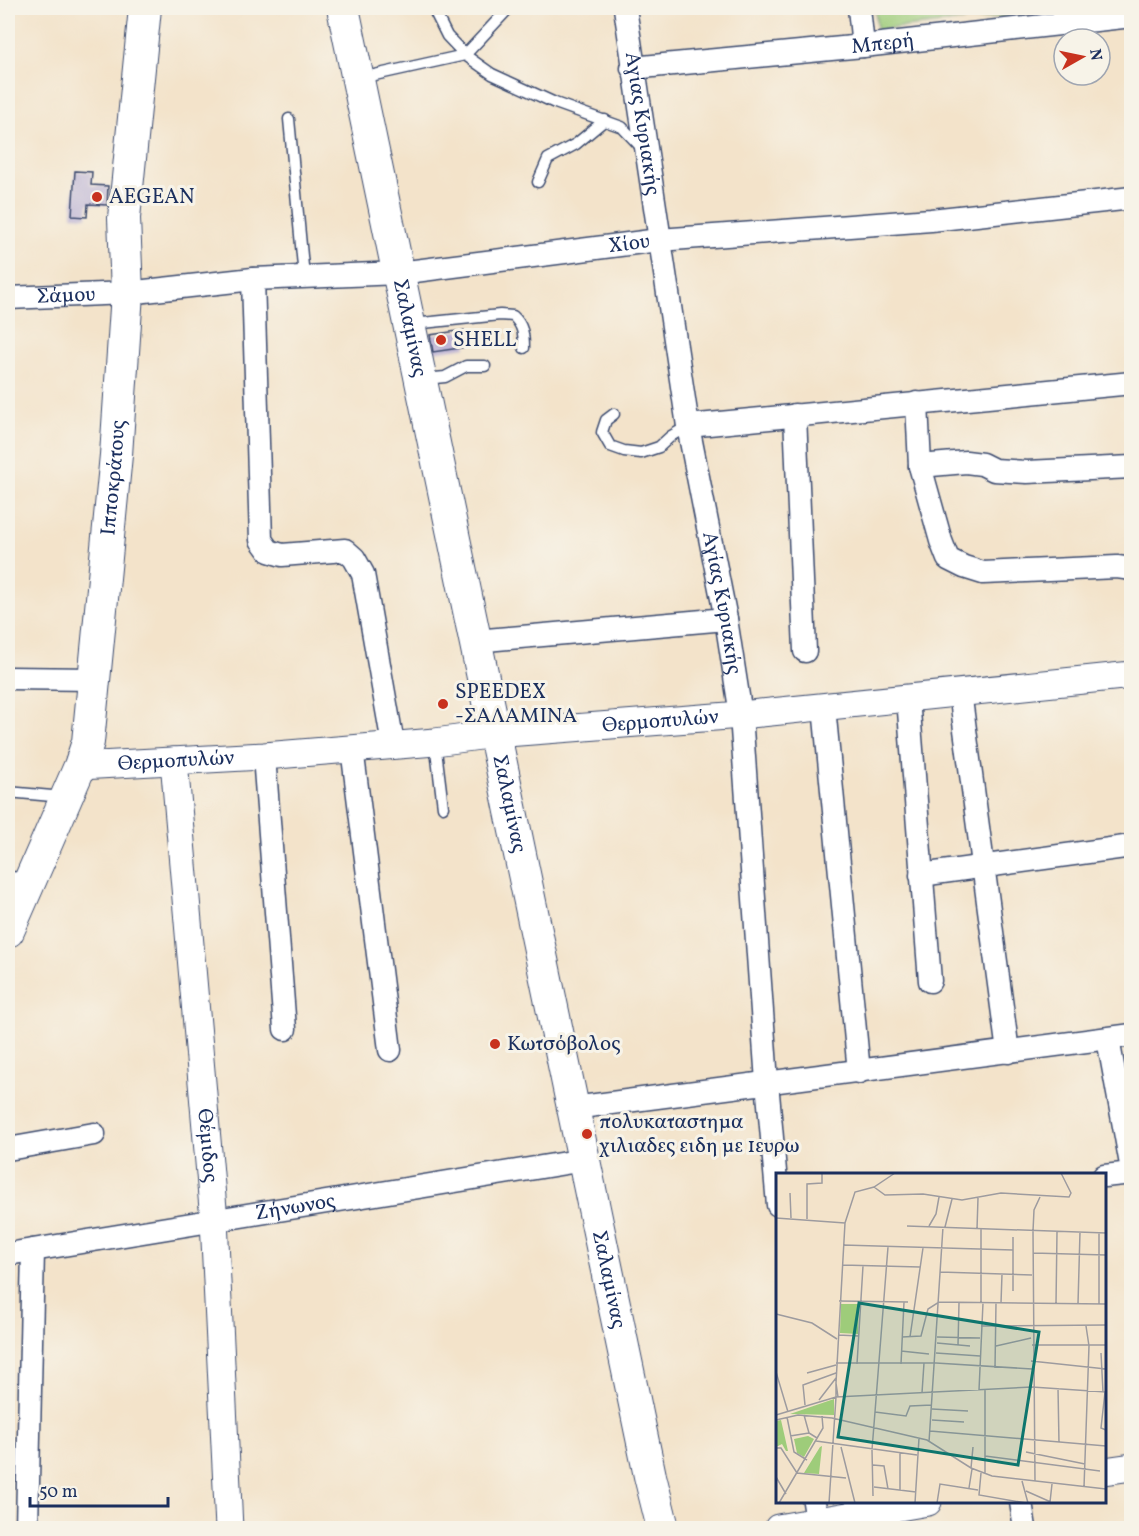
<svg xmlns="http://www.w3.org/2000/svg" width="1139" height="1536" viewBox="0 0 1139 1536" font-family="Vollkorn,serif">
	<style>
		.green { fill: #9ecc7a; stroke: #5c7e6c; stroke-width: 1.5 }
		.building { fill: #a89ecd }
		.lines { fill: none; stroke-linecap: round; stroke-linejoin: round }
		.service-casing { stroke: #3b4a6e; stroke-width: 13 }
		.minor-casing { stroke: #3b4a6e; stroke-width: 25 }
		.tertiary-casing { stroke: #3b4a6e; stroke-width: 29 }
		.secondary-casing { stroke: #3b4a6e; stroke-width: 34 }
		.service { stroke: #fff; stroke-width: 10 }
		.minor { stroke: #fff; stroke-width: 22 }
		.tertiary { stroke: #fff; stroke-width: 27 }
		.secondary { stroke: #fff; stroke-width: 32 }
		.poi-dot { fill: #c8321e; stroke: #f7f3e8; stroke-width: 2 }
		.labels { text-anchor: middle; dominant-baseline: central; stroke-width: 6; stroke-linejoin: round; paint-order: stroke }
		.street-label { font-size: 21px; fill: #1b2f5e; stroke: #f7f3e8 }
		.poi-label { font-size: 21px; fill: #1b2f5e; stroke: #f7f3e8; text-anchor: start }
		.inset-road { fill: none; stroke: #9d9b9f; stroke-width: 1.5 }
		.view { fill: #0f766e; fill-opacity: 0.15; stroke: #0f766e; stroke-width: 3 }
		.inset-edge { fill: none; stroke: #1b2f5e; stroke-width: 3 }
	</style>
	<rect width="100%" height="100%" fill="#f7f3e8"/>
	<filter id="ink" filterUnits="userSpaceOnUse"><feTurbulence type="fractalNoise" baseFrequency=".0167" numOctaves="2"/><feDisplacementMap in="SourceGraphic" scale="12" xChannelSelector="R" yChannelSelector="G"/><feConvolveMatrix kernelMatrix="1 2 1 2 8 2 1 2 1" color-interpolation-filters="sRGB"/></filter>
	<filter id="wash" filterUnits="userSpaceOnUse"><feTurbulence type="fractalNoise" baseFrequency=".008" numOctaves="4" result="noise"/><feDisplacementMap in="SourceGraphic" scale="24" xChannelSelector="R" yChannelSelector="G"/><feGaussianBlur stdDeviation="1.35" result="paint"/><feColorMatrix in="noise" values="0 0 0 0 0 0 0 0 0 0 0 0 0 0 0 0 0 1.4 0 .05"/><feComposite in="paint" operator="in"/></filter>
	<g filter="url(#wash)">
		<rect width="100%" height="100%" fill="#f3e3ca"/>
		<!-- green -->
		<path class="green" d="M875,8H1082L877,30Z"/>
		<g id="blocks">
			<!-- building -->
			<g class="building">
				<path d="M75,171L92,172L91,185L108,186L107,205L88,204L87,217L72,216Z"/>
				<path d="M464,330L466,347L433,352L430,335Z"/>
			</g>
		</g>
	</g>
	<g filter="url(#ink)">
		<use href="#blocks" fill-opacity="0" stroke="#3b4a6e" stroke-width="1.5"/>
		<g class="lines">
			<!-- service casing -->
			<g class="service-casing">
				<g id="service">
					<path d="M433,8L447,36L465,55L492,74L555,103L622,127L642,148"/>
					<path d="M361,78L465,55L509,8"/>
					<path d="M289,119L304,277"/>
					<path d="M538,182L548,159L576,144L605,120"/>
					<path d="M413,324L500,315L513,316C523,325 524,335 524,348"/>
					<path d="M425,379L445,377L466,366H485"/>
					<path d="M614,414L606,420L602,432L610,446L624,451L641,453L659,447L671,436L688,426"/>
					<path d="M435,742L443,807"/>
					<path d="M8,792L63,797"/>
					<path d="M8,877L28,878"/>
				</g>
			</g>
			<!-- minor casing -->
			<g class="minor-casing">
				<g id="minor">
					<path id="s1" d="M625,8L688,426L726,619L741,715L767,1082L778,1205"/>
					<path d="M859,8L863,46"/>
					<path id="s2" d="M632,68L863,46L1132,16"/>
					<path d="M253,279L261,540L269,551L282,555L345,550L354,558L363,574L393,744"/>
					<path id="s3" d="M8,298L127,293L253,279L399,273L659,240L931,220L1132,198"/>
					<path d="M917,403L920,466L941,541L948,559L964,567L983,573L1117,567L1132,569"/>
					<path d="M795,415L805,651"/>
					<path d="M688,426L1132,383"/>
					<path d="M920,466L966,462L982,464L994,470L1027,472L1132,467"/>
					<path d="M475,641L726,619"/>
					<path d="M8,678L95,679"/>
					<path d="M960,692L1008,1052"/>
					<path d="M908,698L930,981"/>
					<path d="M824,707L859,1072"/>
					<path d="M352,748L390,1050"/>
					<path d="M264,756L285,1029"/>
					<path d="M921,875L1132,846"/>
					<path d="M1108,1039L1132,1170"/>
					<path d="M573,1108L1132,1035"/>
					<path d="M8,1149L94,1134"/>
					<path d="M1104,1176L1132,1173"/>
					<path id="s4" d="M8,1254L584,1160"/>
					<path d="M814,1502L817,1521"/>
					<path d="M1021,1502L1025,1528"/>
					<path d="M887,1508L889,1528"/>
					<path d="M27,1528L33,1250"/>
				</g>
			</g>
			<!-- tertiary casing -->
			<g class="tertiary-casing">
				<g id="tertiary">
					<path id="s5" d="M174,761L214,1220L229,1528"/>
					<path id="s6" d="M80,766L264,756L435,742L495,734L741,715L1132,675"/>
					<path d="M1104,1471L1132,1467"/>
					<path d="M778,1528L928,1502"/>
				</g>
			</g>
			<!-- secondary casing -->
			<g class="secondary-casing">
				<g id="secondary">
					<path id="s7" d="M343,8L650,1476L663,1528"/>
					<path id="s8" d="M8,931L80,766L88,742L116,455L127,293L124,218L145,8"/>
				</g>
			</g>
			<!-- service -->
			<use href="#service" class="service"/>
			<!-- minor -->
			<use href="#minor" class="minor"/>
			<!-- tertiary -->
			<use href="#tertiary" class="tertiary"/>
			<!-- secondary -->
			<use href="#secondary" class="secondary"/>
		</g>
	</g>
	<!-- markers -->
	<g class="poi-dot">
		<circle cx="97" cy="197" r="6"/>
		<circle cx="441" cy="340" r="6"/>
		<circle cx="443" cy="704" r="6"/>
		<circle cx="495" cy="1044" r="6"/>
		<circle cx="587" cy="1134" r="6"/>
	</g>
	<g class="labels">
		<!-- street labels -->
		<g class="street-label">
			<text stroke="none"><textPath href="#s2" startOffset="252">Μπερή</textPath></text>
			<text stroke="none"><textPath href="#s1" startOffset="117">Αγίας Κυριακής</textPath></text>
			<text stroke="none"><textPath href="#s3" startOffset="624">Χίου</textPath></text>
			<text stroke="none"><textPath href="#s3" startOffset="58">Σάμου</textPath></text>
			<text stroke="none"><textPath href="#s7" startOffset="327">Σαλαμίνας</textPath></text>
			<text stroke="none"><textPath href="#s8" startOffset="471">Ιπποκράτους</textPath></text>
			<text stroke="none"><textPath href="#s1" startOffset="603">Αγίας Κυριακής</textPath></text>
			<text stroke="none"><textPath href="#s6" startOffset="582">Θερμοπυλών</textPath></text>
			<text stroke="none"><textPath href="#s6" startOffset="96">Θερμοπυλών</textPath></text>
			<text stroke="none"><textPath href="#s7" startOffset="813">Σαλαμίνας</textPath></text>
			<text stroke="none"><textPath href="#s5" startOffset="386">Θέμιδος</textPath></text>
			<text stroke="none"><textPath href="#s4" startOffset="291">Ζήνωνος</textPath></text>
			<text stroke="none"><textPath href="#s7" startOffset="1299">Σαλαμίνας</textPath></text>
		</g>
		<!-- poi labels -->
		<g class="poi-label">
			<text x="109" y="197">AEGEAN</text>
			<text x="453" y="340">SHELL</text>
			<text x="455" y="692">SPEEDEX<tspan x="455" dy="24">-ΣΑΛΑΜΙΝΑ</tspan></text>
			<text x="507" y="1044">Κωτσόβολος</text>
			<text x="599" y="1122">πολυκαταστημα<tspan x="599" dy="24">χιλιαδες ειδη με 1ευρω</tspan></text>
		</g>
	</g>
	<!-- overview -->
	<g transform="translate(776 1173)">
		<rect width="330" height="330" fill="#f3e3ca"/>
		<path d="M65,131H83L82,161L64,160ZM58,226V242L14,241ZM5,247L12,278H10L6,271L0,274V248ZM32,263L38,266L28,284L21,280L18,266ZM46,273L43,301L28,300L44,274Z" fill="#9ecc7a"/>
		<path class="inset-road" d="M98,14L109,22L147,21L186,27L225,20L293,24L295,20L285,0M14,20L15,45M0,45L69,50M31,46V11L46,10V0M131,53L330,60M153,53L160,41L163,24M169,54L176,26M201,56L202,25M67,72L237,77M257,80L330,82M66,92L144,94M164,99L256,102M237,118V64M63,128L132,129M205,130V56M225,130L226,101M280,131L281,59M302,131L304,59M323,131V60M0,141L36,150L61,166M205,153L330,152M310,153L313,173M62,162L83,163M126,164L145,163L152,136L163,129L330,131M134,164L147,75M161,164L204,165M161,170L194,173M182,172L183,130M256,172H330M220,173L255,165M125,178L153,181M160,180L204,183M325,180L327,219M255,188L330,196M60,190H160L256,196M81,191L87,93M125,191L128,129M219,195L220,130M0,199L12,239M31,200L60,192M60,210L69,50L79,19L98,14L119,0M282,215L283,270M203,217L207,130M209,217V301M329,219L325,255L330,257M146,220L148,190M60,224V210L62,224M43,227L60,205M29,232L27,212L60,200M156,236L192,238M99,239L130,243L134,233L156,232M0,242L60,224L256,214L330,219M28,242L33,260L41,265M11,244L18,279L31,287M0,247L22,242L56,245L151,267L195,295L216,303L330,316M156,247L188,249M154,258L330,273M14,263L33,260M40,268L141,282M153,269L167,54M65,274L79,330M0,275H5L21,300L70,305M250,279L309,291M124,280V317M209,283L324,298M97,292L108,293L112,316M195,295L197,274M205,300L203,322L250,330M0,304L10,321M246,308L252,330M259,309L257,58L258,37L264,24M98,314L140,319M308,314L313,173M193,315L196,296M250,318L277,330M97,323L96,277L112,74M274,329L276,311M3,330L47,255L46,243M53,330L60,224M139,330L143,265M161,330L164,311L202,317"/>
		<path class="view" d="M83,130L263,159L242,292L62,264Z"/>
		<rect width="330" height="330" class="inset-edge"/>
	</g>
	<!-- margin -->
	<rect width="1139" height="1536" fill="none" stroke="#f7f3e8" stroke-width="30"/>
	<!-- north arrow -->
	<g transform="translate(1082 57) rotate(81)"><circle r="28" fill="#f7f3e8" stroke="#9fa5b1" stroke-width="1.5"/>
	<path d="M0-4.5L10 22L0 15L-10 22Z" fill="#c8321e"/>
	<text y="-9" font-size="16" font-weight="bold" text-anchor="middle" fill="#1b2f5e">N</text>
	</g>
	<!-- scale -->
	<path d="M30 1497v9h138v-9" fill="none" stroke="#1b2f5e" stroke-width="3"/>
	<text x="39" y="1497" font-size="18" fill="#1b2f5e" stroke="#f7f3e8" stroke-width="4.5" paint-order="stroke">50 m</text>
</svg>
